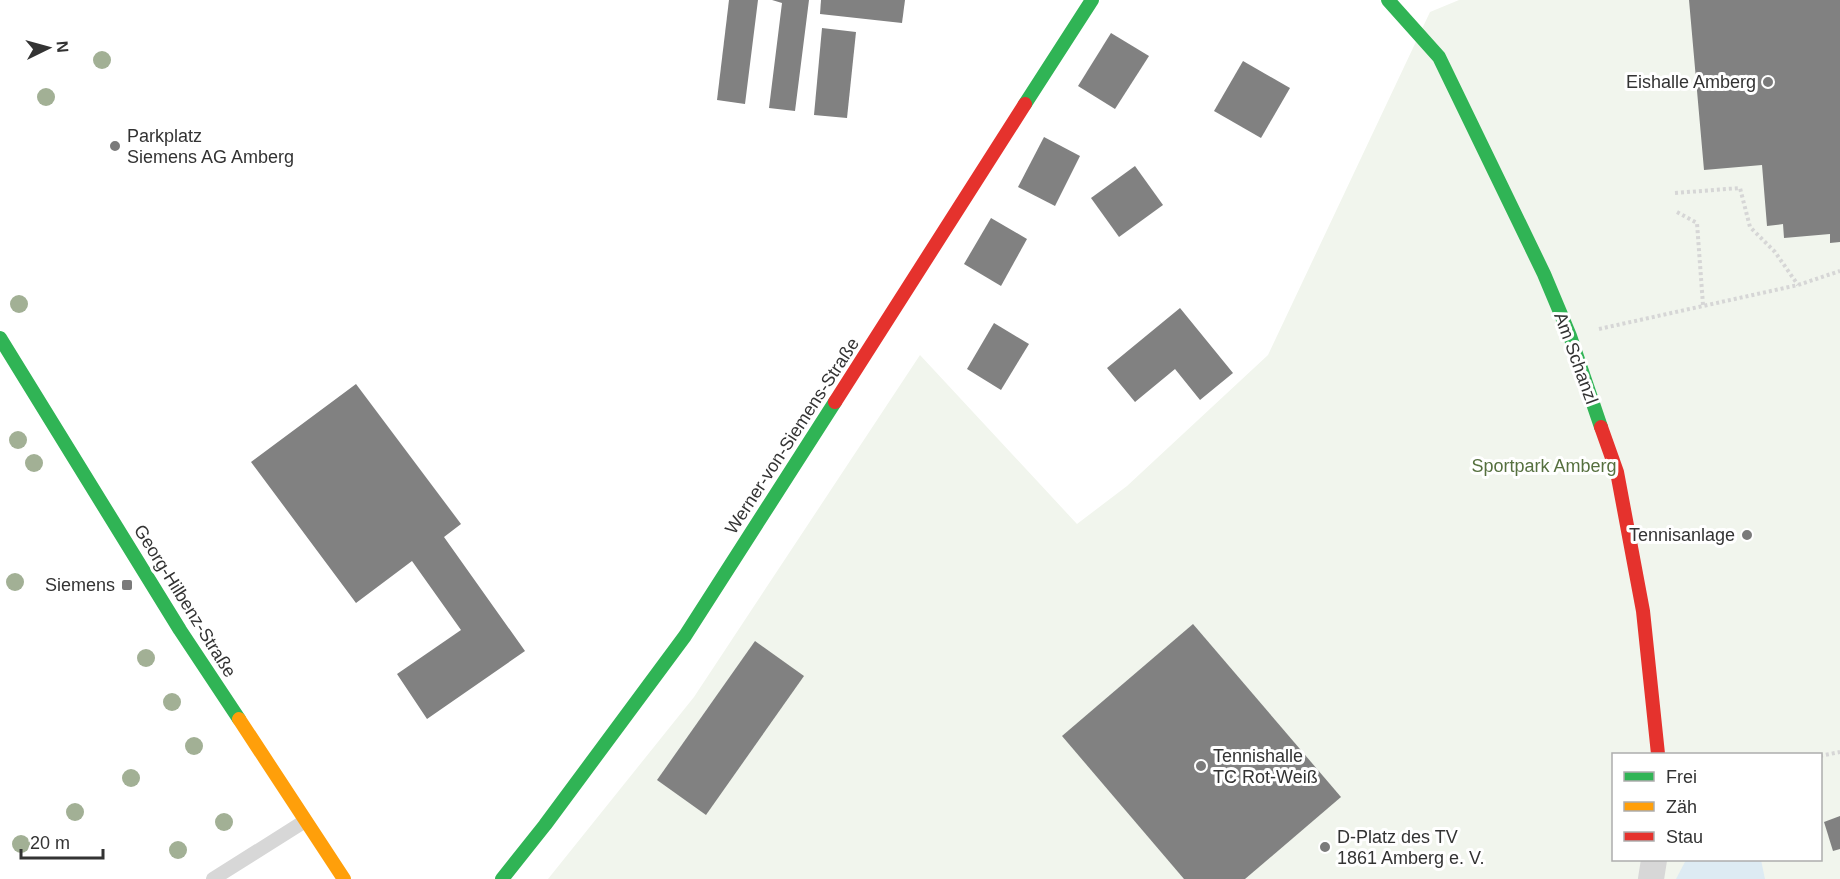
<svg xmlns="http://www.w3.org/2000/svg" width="1840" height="879" viewBox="0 0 1840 879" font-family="Helvetica,sans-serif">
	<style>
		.green { fill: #f1f5ed; fill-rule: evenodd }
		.water { fill: #ddebf3 }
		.building { fill: #818181 }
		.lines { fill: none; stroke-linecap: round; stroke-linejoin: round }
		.path { stroke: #d6d6d6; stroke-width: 4; stroke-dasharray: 3 3; stroke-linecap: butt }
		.lane { stroke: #d7d7d7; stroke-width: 14 }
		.street { stroke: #d7d7d7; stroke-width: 26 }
		.fast { stroke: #30b455; stroke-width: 14 }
		.slow { stroke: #ff9f0a; stroke-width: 14 }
		.jam { stroke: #e5322d; stroke-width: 14 }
		.tree { fill: #a2b095 }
		.poi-dot { fill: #7a7a7a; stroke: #fff; stroke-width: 2 }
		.labels { text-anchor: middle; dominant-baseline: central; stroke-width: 6; stroke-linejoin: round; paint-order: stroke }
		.poi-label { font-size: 18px; fill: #333; stroke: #fff; text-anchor: end }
		.street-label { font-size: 18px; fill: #333; stroke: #fff }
		.park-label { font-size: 18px; fill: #56703f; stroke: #fff }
	</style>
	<rect width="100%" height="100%" fill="#fff"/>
	<!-- green -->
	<path class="green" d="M1459,0H1840V879H548L694,697L920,355L1077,524L1127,486L1268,355L1430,12ZM1614,754H1820V860H1614Z"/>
	<!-- water -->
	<path class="water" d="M1686,860H1761L1765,879H1676Z"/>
	<!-- building -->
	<g class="building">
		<path d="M729,0H758L745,104L717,100Z"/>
		<path d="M772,0H809L795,111L769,108L782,3Z"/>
		<path d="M821,0H905L902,23L820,14Z"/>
		<path d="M1689,0H1840V242L1830,243V234L1784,238L1783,224L1767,226L1762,165L1704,170Z"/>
		<path d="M822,28L856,32L847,118L814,115Z"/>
		<path d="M1111,33L1149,56L1115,109L1078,86Z"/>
		<path d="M1243,61L1290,88L1261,138L1214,111Z"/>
		<path d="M1044,137L1080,156L1055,206L1018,187Z"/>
		<path d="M1135,166L1163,205L1119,237L1091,198Z"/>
		<path d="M991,218L1027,239L1001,286L964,264Z"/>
		<path d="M1180,308L1233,373L1200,400L1175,369L1135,402L1107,368Z"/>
		<path d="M994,323L1029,344L1001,390L967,369Z"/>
		<path d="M356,384L461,524L444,537L525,651L427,719L397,674L461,630L412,561L356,603L251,462Z"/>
		<path d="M1193,624L1341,797L1245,879H1184L1062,736Z"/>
		<path d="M755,641L804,676L706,815L657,780Z"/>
		<path d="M1840,816V849L1833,851L1824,822Z"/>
	</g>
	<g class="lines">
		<!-- path -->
		<g class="path">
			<path d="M1675,193L1740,188L1750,227L1775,252L1798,285"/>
			<path d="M1677,212L1697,223L1703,305"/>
			<path d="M1599,329L1798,285L1840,271"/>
			<path d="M1820,756L1840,752"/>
		</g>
		<!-- lane -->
		<path class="lane" d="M213,879L305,821"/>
		<!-- street -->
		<path class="street" d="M1651,879L1654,860"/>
		<!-- fast -->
		<g class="fast">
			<path d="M1388,0L1439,57L1544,274L1570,336L1601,427"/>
			<path d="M1025,104L1092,0"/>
			<path d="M0,338L180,630L239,719"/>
			<path d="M502,879L545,825L685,636L835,402"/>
		</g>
		<!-- slow -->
		<path class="slow" d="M239,719L344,879"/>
		<!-- jam -->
		<g class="jam">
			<path d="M835,402L1025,104"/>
			<path d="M1601,427L1617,472L1643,611L1658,754"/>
		</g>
	</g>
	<!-- trees -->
	<g class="tree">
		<circle cx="102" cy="60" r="9"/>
		<circle cx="46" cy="97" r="9"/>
		<circle cx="19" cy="304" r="9"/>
		<circle cx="18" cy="440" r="9"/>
		<circle cx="34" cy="463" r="9"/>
		<circle cx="15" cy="582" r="9"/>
		<circle cx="146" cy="658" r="9"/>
		<circle cx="172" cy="702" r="9"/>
		<circle cx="194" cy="746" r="9"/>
		<circle cx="131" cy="778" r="9"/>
		<circle cx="75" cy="812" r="9"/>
		<circle cx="224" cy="822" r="9"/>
		<circle cx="21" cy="844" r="9"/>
		<circle cx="178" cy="850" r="9"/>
	</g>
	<!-- markers -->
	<g class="poi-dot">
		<circle cx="1768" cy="82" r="6"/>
		<circle cx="115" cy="146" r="6"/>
		<circle cx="1747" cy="535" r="6"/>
		<rect x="121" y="579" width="12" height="12" rx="3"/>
		<circle cx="1201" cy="766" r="6"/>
		<circle cx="1325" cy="847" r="6"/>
	</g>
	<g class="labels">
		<!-- poi labels -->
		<g class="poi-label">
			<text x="1756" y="82">Eishalle Amberg</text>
			<text x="127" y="136" text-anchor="start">Parkplatz<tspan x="127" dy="21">Siemens AG Amberg</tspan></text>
			<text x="1735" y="535">Tennisanlage</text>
			<text x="115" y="585">Siemens</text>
			<text x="1213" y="756" text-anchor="start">Tennishalle<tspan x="1213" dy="21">TC Rot-Weiß</tspan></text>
			<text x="1337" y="837" text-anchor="start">D-Platz des TV<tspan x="1337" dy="21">1861 Amberg e. V.</tspan></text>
		</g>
		<!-- street labels -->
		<g class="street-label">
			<text transform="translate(1576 358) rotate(70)">Am Schanzl</text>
			<text transform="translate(792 436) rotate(-57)">Werner-von-Siemens-Straße</text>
			<text transform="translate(185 601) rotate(58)">Georg-Hilbenz-Straße</text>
		</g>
		<!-- park labels -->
		<g class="park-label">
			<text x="1544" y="466">Sportpark Amberg</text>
		</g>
	</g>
	<!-- legend -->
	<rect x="1612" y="753" width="210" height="108" fill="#ffffff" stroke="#adadad" stroke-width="1.5"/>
	<rect x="1624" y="772" width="30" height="9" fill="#30b455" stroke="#adadad" stroke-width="1.5"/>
	<text x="1666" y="783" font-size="18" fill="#333333">Frei</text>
	<rect x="1624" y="802" width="30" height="9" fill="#ff9f0a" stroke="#adadad" stroke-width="1.5"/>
	<text x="1666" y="813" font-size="18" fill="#333333">Zäh</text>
	<rect x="1624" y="832" width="30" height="9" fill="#e5322d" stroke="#adadad" stroke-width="1.5"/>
	<text x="1666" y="843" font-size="18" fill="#333333">Stau</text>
	<!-- north arrow -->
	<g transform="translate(48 48) rotate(85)" stroke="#ffffff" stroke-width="4.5" paint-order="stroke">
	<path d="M0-4.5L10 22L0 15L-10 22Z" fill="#333333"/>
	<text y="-9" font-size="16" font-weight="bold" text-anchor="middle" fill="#333333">N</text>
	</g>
	<!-- scale -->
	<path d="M21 849v9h82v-9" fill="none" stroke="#333333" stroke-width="3"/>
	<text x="30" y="849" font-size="18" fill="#333333" stroke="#ffffff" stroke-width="4.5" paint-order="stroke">20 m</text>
</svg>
